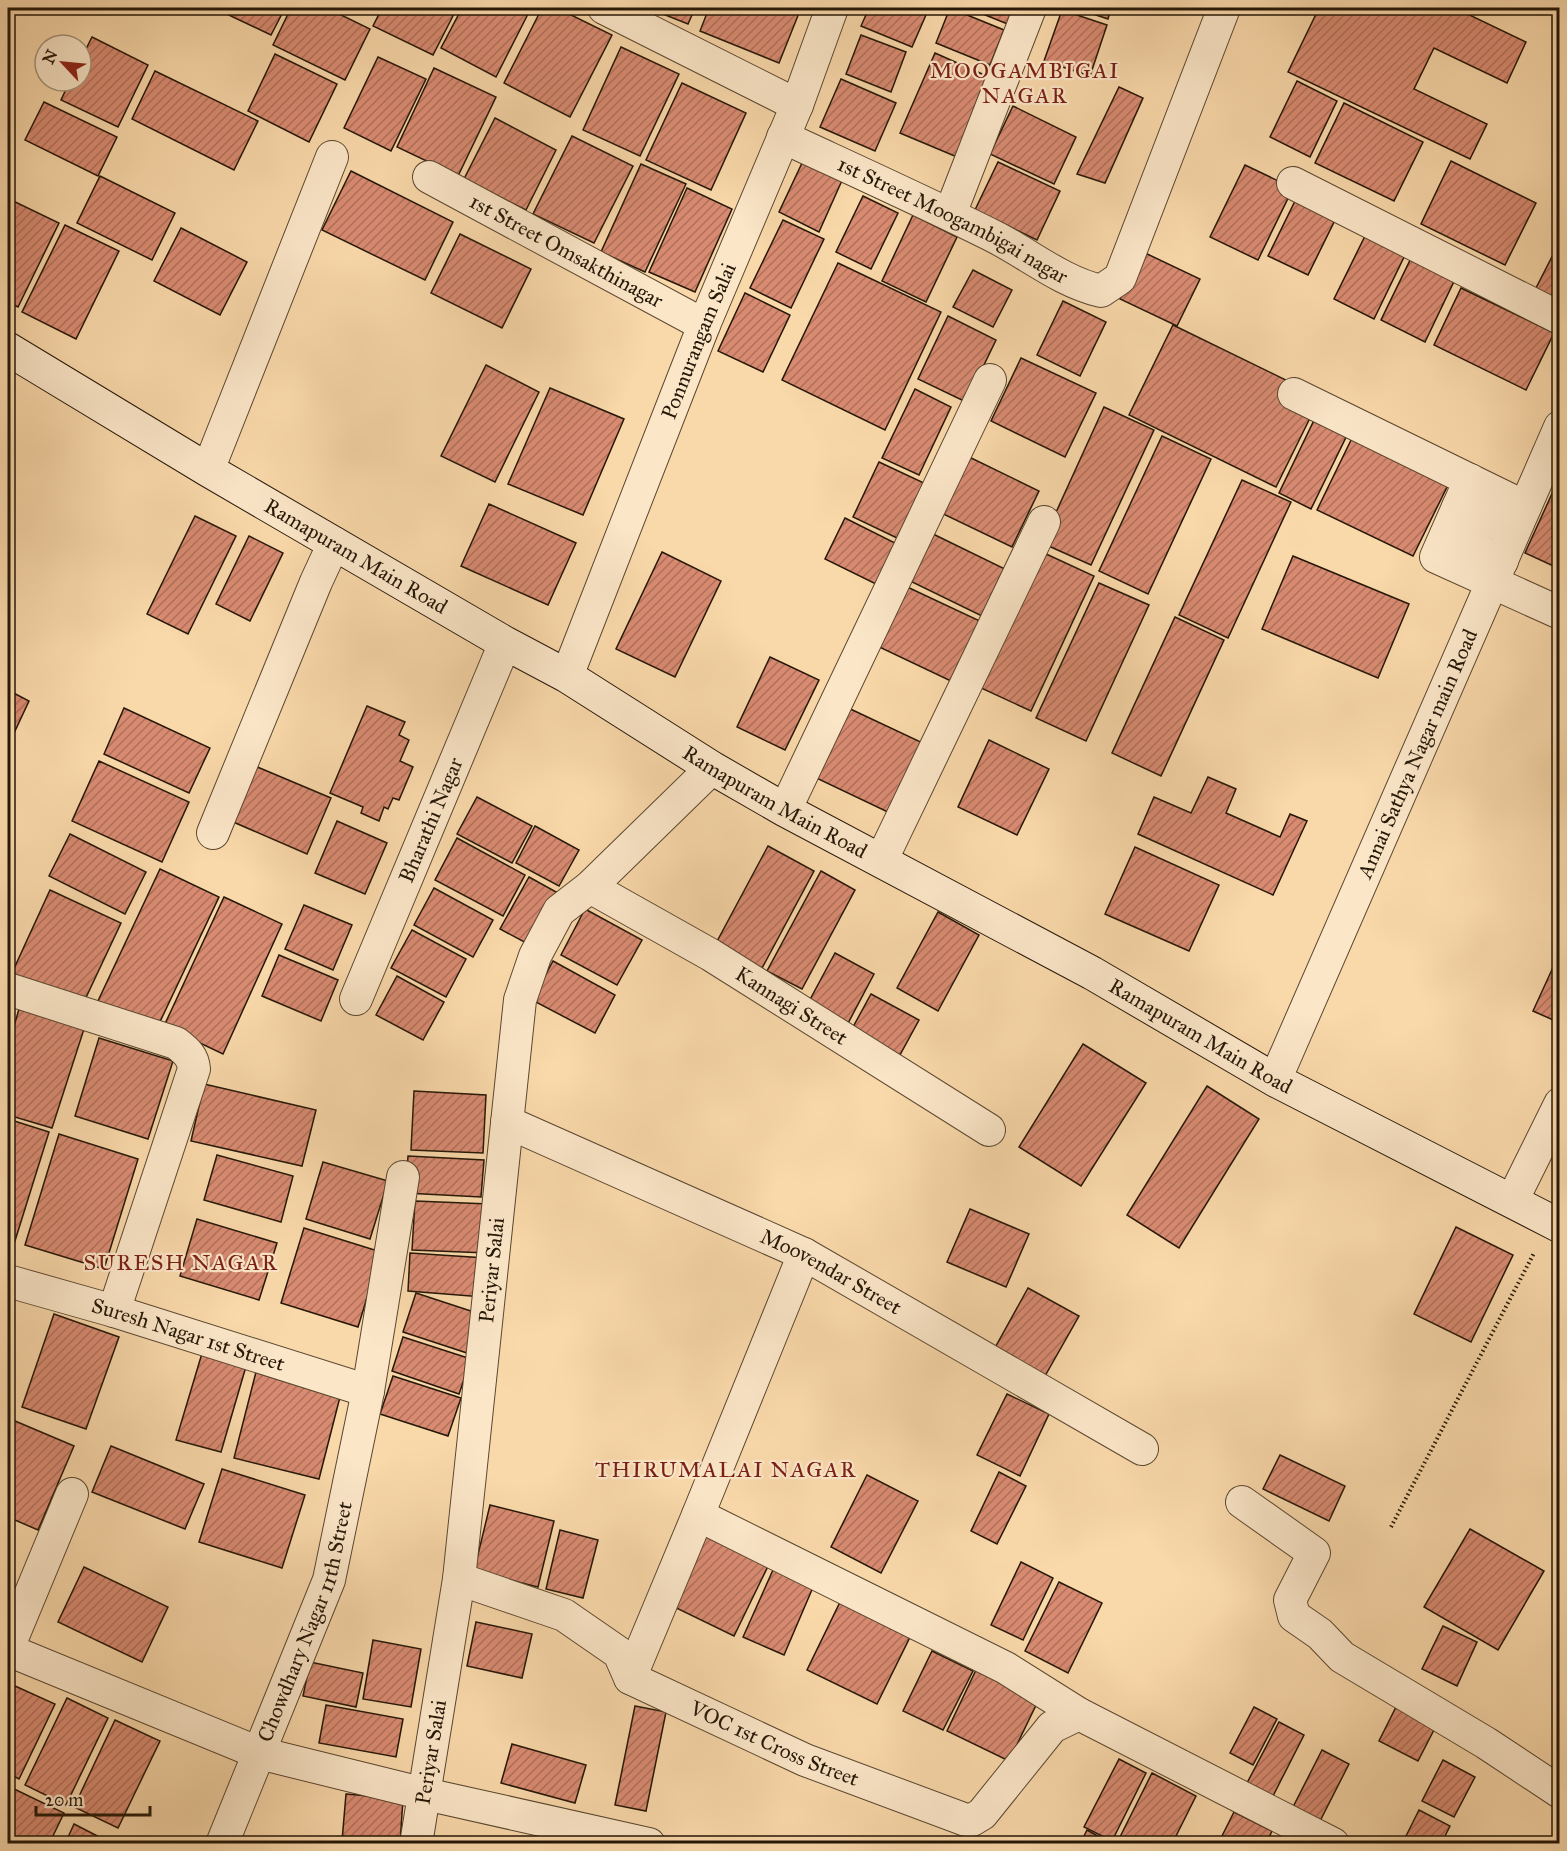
<svg xmlns="http://www.w3.org/2000/svg" width="1567" height="1851" viewBox="0 0 1567 1851" font-family="'IM FELL Great Primer',serif">
	<style>
		.building { fill: url(#building-hatch); stroke: #251707; stroke-width: 1.5 }
		.lines { fill: none; stroke-linecap: round; stroke-linejoin: round }
		.minor-casing { stroke: #5a4730; stroke-width: 34 }
		.secondary-casing { stroke: #251707; stroke-width: 35 }
		.path { stroke: #251707; stroke-width: 4; stroke-dasharray: 1.5 3; stroke-linecap: butt }
		.minor { stroke: #fbe6c8; stroke-width: 32 }
		.secondary { stroke: #fbe6c8; stroke-width: 33 }
		.labels { text-anchor: middle; dominant-baseline: central; stroke-width: 4.5; stroke-linejoin: round; paint-order: stroke }
		.street-label { font-size: 21px; fill: #251707; stroke: #fbe6c8 }
		.neighbourhood-label { font-size: 22px; letter-spacing: 1.5px; fill: #7a1f14; stroke: #fbe6c8 }
	</style>
	<defs>
		<pattern id="building-hatch" width="6" height="6" patternUnits="userSpaceOnUse" patternTransform="scale(1.5)"><rect width="6" height="6" fill="#d98b72"/><path d="M-1 1l2-2M0 6l6-6M5 7l2-2" fill="none" stroke="#b0715c"/></pattern>
	</defs>
	<rect width="100%" height="100%" fill="#f9d8aa"/>
	<filter id="stains"><feTurbulence type="fractalNoise" baseFrequency=".00333" numOctaves="4"/><feColorMatrix values="0 0 0 0 .2 0 0 0 0 .09 0 0 0 0 .02 0 0 0 .5 -.17"/></filter>
	<radialGradient id="worn" r=".72"><stop offset=".6" stop-color="#630" stop-opacity="0"/><stop offset="1" stop-color="#630" stop-opacity=".3"/></radialGradient>
	<!-- building -->
	<g class="building">
		<path d="M214,8H285L271,35Z"/>
		<path d="M291,8H327L370,29L345,80L273,45Z"/>
		<path d="M382,8H457L433,55L373,26Z"/>
		<path d="M462,8H531L496,77L441,48Z"/>
		<path d="M542,8H557L612,35L570,117L504,83Z"/>
		<path d="M648,8H695L688,24Z"/>
		<path d="M709,8H801L779,63L700,31Z"/>
		<path d="M869,8H929L912,47L861,26Z"/>
		<path d="M950,8L1004,30L990,65L936,43Z"/>
		<path d="M968,8H1022L1015,27Z"/>
		<path d="M1075,8H1111L1108,19Z"/>
		<path d="M1319,8H1455L1526,42L1507,83L1434,48L1414,89L1487,124L1470,159L1288,72Z"/>
		<path d="M1062,10L1107,25L1090,76L1044,61Z"/>
		<path d="M861,35L906,52L891,92L846,74Z"/>
		<path d="M92,37L148,65L118,127L61,100L70,81H81V59Z"/>
		<path d="M621,47L679,74L640,156L583,130Z"/>
		<path d="M935,53L991,78L957,157L900,133Z"/>
		<path d="M275,54L337,84L309,142L248,111Z"/>
		<path d="M378,57L426,79L391,151L344,128Z"/>
		<path d="M434,68L496,97L458,176L397,147Z"/>
		<path d="M155,71L258,121L234,170L132,119Z"/>
		<path d="M841,79L896,103L875,151L820,127Z"/>
		<path d="M1297,81L1337,101L1310,157L1270,137Z"/>
		<path d="M682,83L746,113L711,190L646,160Z"/>
		<path d="M1119,87L1143,98L1105,183L1077,174Z"/>
		<path d="M44,102L117,137L98,176L25,140Z"/>
		<path d="M1344,103L1423,142L1394,201L1315,163Z"/>
		<path d="M1013,106L1076,137L1054,184L990,154Z"/>
		<path d="M495,118L556,150L526,210L464,179Z"/>
		<path d="M572,136L633,166L594,243L533,214Z"/>
		<path d="M803,161L844,176L819,232L779,212Z"/>
		<path d="M1451,161L1536,203L1505,265L1421,224Z"/>
		<path d="M998,162L1060,191L1037,240L975,210Z"/>
		<path d="M641,164L686,184L645,272L601,252Z"/>
		<path d="M1245,165L1293,188L1258,260L1210,237Z"/>
		<path d="M351,171L453,222L425,280L322,230Z"/>
		<path d="M100,176L175,213L152,260L77,223Z"/>
		<path d="M687,188L732,209L695,292L649,272Z"/>
		<path d="M863,196L898,213L871,269L836,252Z"/>
		<path d="M1297,197L1337,216L1308,275L1268,256Z"/>
		<path d="M9,199L59,223L18,307L8,302Z"/>
		<path d="M913,215L957,237L926,302L882,281Z"/>
		<path d="M783,220L824,239L791,308L750,288Z"/>
		<path d="M65,225L119,251L76,339L22,312Z"/>
		<path d="M181,228L247,262L220,315L154,281Z"/>
		<path d="M460,234L531,269L502,328L431,293Z"/>
		<path d="M1366,234L1406,253L1374,319L1334,299Z"/>
		<path d="M1560,241V302L1535,290Z"/>
		<path d="M1143,252L1200,279L1177,326L1120,299Z"/>
		<path d="M1414,252L1458,273L1425,342L1381,320Z"/>
		<path d="M838,263L941,312L885,430L782,380Z"/>
		<path d="M973,270L1012,290L993,327L953,307Z"/>
		<path d="M1461,288L1554,333L1526,390L1434,345Z"/>
		<path d="M745,293L790,315L763,372L718,351Z"/>
		<path d="M1063,301L1106,322L1080,376L1037,355Z"/>
		<path d="M948,316L996,340L966,402L918,379Z"/>
		<path d="M1173,325L1292,383L1315,408L1276,487L1129,415Z"/>
		<path d="M1021,358L1096,393L1065,457L991,421Z"/>
		<path d="M486,365L539,392L495,482L441,456Z"/>
		<path d="M550,388L624,419L583,515L508,484Z"/>
		<path d="M915,389L951,407L919,475L882,458Z"/>
		<path d="M1104,407L1154,430L1091,565L1042,543Z"/>
		<path d="M1317,414L1350,429L1311,509L1279,493Z"/>
		<path d="M1354,434L1450,481L1413,556L1317,510Z"/>
		<path d="M1162,436L1211,459L1148,594L1099,571Z"/>
		<path d="M965,455L1039,491L1012,547L937,511Z"/>
		<path d="M879,462L924,483L897,538L853,517Z"/>
		<path d="M1560,476V569L1525,553Z"/>
		<path d="M1242,480L1291,502L1228,638L1179,615Z"/>
		<path d="M489,504L576,543L548,605L461,566Z"/>
		<path d="M195,516L236,536L188,634L147,614Z"/>
		<path d="M845,518L899,545L880,586L825,559Z"/>
		<path d="M931,533L1007,570L984,617L908,580Z"/>
		<path d="M249,536L283,553L250,621L216,604Z"/>
		<path d="M662,552L721,581L675,677L616,649Z"/>
		<path d="M1044,553L1094,576L1031,711L981,688Z"/>
		<path d="M1293,556L1409,604L1378,678L1262,629Z"/>
		<path d="M1099,583L1149,605L1086,741L1036,718Z"/>
		<path d="M903,585L982,622L953,682L875,645Z"/>
		<path d="M1175,617L1224,640L1161,776L1112,753Z"/>
		<path d="M770,657L819,680L785,750L737,727Z"/>
		<path d="M8,690L29,701L8,746Z"/>
		<path d="M367,706L405,722L399,735L409,740L400,761L413,767L399,800L393,798L388,809L384,807L379,821L361,813L363,807L330,793Z"/>
		<path d="M844,706L925,744L892,814L812,776Z"/>
		<path d="M124,708L210,748L189,793L104,754Z"/>
		<path d="M989,740L1049,769L1017,835L958,807Z"/>
		<path d="M99,761L189,802L162,862L72,821Z"/>
		<path d="M255,766L331,798L307,854L231,821Z"/>
		<path d="M1208,777L1236,789L1226,813L1280,837L1290,814L1307,821L1273,895L1138,834L1154,797L1191,813Z"/>
		<path d="M477,797L532,826L512,863L457,834Z"/>
		<path d="M337,821L387,843L365,894L315,873Z"/>
		<path d="M535,826L579,850L559,886L516,863Z"/>
		<path d="M70,834L146,872L125,914L49,876Z"/>
		<path d="M457,838L525,875L503,916L435,880Z"/>
		<path d="M768,846L814,871L760,972L714,947Z"/>
		<path d="M1135,847L1219,885L1189,951L1105,914Z"/>
		<path d="M160,869L219,897L157,1028L98,1001Z"/>
		<path d="M821,871L855,890L802,989L767,971Z"/>
		<path d="M529,877L558,893L530,945L500,929Z"/>
		<path d="M434,888L493,920L473,957L414,925Z"/>
		<path d="M50,890L121,923L82,1006L12,973Z"/>
		<path d="M224,897L282,924L223,1054L164,1026Z"/>
		<path d="M304,905L352,925L333,970L285,949Z"/>
		<path d="M585,909L642,940L617,985L561,955Z"/>
		<path d="M938,912L979,935L938,1011L897,988Z"/>
		<path d="M412,930L466,959L446,997L391,968Z"/>
		<path d="M1560,952V1023L1533,1011Z"/>
		<path d="M835,953L874,974L845,1029L806,1007Z"/>
		<path d="M279,955L338,980L321,1021L262,996Z"/>
		<path d="M553,961L615,995L595,1033L532,1000Z"/>
		<path d="M397,976L444,1002L423,1040L376,1015Z"/>
		<path d="M871,994L919,1020L895,1064L847,1038Z"/>
		<path d="M19,1009L84,1029L52,1128L8,1115V1047Z"/>
		<path d="M99,1038L173,1061L148,1139L75,1116Z"/>
		<path d="M1083,1044L1146,1083L1081,1186L1019,1147Z"/>
		<path d="M204,1084L316,1110L302,1166L191,1141Z"/>
		<path d="M1207,1086L1259,1119L1179,1248L1127,1215Z"/>
		<path d="M414,1091L486,1095L483,1153L411,1150Z"/>
		<path d="M8,1119L49,1132L14,1244L8,1242Z"/>
		<path d="M59,1134L138,1159L104,1269L25,1245Z"/>
		<path d="M217,1155L293,1176L281,1222L204,1200Z"/>
		<path d="M408,1156L484,1160L481,1197L405,1193Z"/>
		<path d="M323,1162L388,1181L370,1239L306,1219Z"/>
		<path d="M415,1201L489,1204L487,1253L412,1250Z"/>
		<path d="M970,1209L1029,1234L1006,1287L947,1262Z"/>
		<path d="M197,1219L277,1243L259,1300L180,1276Z"/>
		<path d="M1456,1227L1513,1255L1471,1342L1414,1314Z"/>
		<path d="M304,1228L381,1252L358,1327L281,1303Z"/>
		<path d="M410,1253L486,1258L483,1297L408,1291Z"/>
		<path d="M1028,1288L1079,1316L1041,1383L991,1355Z"/>
		<path d="M416,1293L480,1314L467,1353L403,1332Z"/>
		<path d="M54,1314L119,1337L86,1429L22,1407Z"/>
		<path d="M403,1337L471,1359L459,1394L392,1371Z"/>
		<path d="M203,1350L247,1363L221,1452L176,1440Z"/>
		<path d="M256,1372L341,1393L319,1479L234,1458Z"/>
		<path d="M393,1376L461,1398L448,1436L380,1414Z"/>
		<path d="M1007,1394L1049,1414L1020,1476L977,1455Z"/>
		<path d="M8,1418L74,1446L38,1530L8,1517Z"/>
		<path d="M111,1446L204,1484L185,1529L92,1492Z"/>
		<path d="M1280,1455L1345,1486L1329,1521L1263,1489Z"/>
		<path d="M222,1469L305,1495L282,1568L199,1542Z"/>
		<path d="M999,1472L1026,1486L997,1544L971,1531Z"/>
		<path d="M867,1475L918,1501L881,1573L831,1547Z"/>
		<path d="M490,1505L554,1521L538,1587L474,1571Z"/>
		<path d="M705,1529L771,1560L734,1636L668,1604Z"/>
		<path d="M1470,1529L1544,1571L1498,1650L1424,1607Z"/>
		<path d="M560,1530L598,1540L583,1598L546,1589Z"/>
		<path d="M777,1561L817,1578L784,1655L743,1637Z"/>
		<path d="M1021,1562L1053,1578L1023,1640L991,1625Z"/>
		<path d="M84,1567L168,1607L142,1662L58,1622Z"/>
		<path d="M1059,1582L1102,1603L1068,1673L1025,1651Z"/>
		<path d="M843,1596L914,1629L877,1704L807,1670Z"/>
		<path d="M476,1622L532,1634L522,1678L467,1666Z"/>
		<path d="M1443,1626L1477,1642L1457,1686L1422,1669Z"/>
		<path d="M373,1640L421,1649L411,1707L363,1699Z"/>
		<path d="M932,1651L973,1671L943,1730L903,1711Z"/>
		<path d="M310,1662L363,1673L356,1707L303,1696Z"/>
		<path d="M976,1670L1038,1701L1009,1761L947,1731Z"/>
		<path d="M15,1686L55,1704L19,1779L8,1773V1702Z"/>
		<path d="M67,1698L108,1718L66,1805L25,1785Z"/>
		<path d="M1399,1701L1438,1722L1418,1761L1379,1741Z"/>
		<path d="M326,1705L403,1719L396,1757L319,1743Z"/>
		<path d="M635,1706L666,1712L646,1811L615,1805Z"/>
		<path d="M1254,1707L1277,1719L1253,1765L1230,1753Z"/>
		<path d="M115,1720L160,1741L118,1828L74,1807Z"/>
		<path d="M1279,1722L1304,1735L1273,1796L1247,1783Z"/>
		<path d="M512,1744L586,1765L575,1803L501,1783Z"/>
		<path d="M1322,1750L1349,1764L1318,1825L1291,1811Z"/>
		<path d="M1119,1759L1146,1773L1112,1841L1084,1827Z"/>
		<path d="M1443,1760L1475,1777L1454,1817L1422,1801Z"/>
		<path d="M1152,1773L1196,1796L1172,1844H1123L1118,1841Z"/>
		<path d="M8,1786L64,1813L49,1844H8Z"/>
		<path d="M346,1794L403,1799L400,1844L342,1841Z"/>
		<path d="M1419,1810L1450,1826L1441,1844H1402Z"/>
		<path d="M1234,1812L1272,1831L1266,1844H1218Z"/>
		<path d="M74,1824L113,1844H65Z"/>
		<path d="M1087,1830L1112,1844H1080Z"/>
	</g>
	<g class="lines">
		<!-- minor casing -->
		<g class="minor-casing">
			<g id="minor">
				<path d="M604,8L797,105"/>
				<path id="s1" d="M783,137C854,170 925,202 995,237C1030,255 1062,282 1101,291L1120,278L1224,8"/>
				<path id="s2" d="M429,177L704,325"/>
				<path d="M1293,183L1560,318"/>
				<path d="M950,214L1030,8"/>
				<path d="M1294,394L1525,507"/>
				<path d="M208,470L332,157"/>
				<path d="M1470,480L1436,557L1560,613"/>
				<path d="M1458,507L1514,531"/>
				<path d="M1446,535L1502,561"/>
				<path id="s3" d="M567,676L704,325L797,105L832,8"/>
				<path d="M785,810L990,380"/>
				<path d="M213,833L316,582L334,543"/>
				<path d="M882,859L1044,522"/>
				<path id="s4" d="M590,887L711,955L989,1130"/>
				<path d="M8,989L176,1043C186,1051 193,1056 194,1069L114,1311"/>
				<path id="s5" d="M356,999L505,643"/>
				<path id="s6" d="M1275,1080L1560,427"/>
				<path id="s7" d="M507,1122L804,1254L1142,1449"/>
				<path d="M1512,1201L1560,1104"/>
				<path id="s8" d="M8,1281L114,1311L368,1391"/>
				<path d="M1242,1502L1314,1553L1290,1600L1294,1616L1320,1634L1342,1657L1486,1743L1560,1792"/>
				<path d="M698,1515L1006,1668L1079,1714L1333,1844"/>
				<path id="s9" d="M459,1579L564,1615L619,1653L630,1678L805,1760L966,1820H972L982,1814L1052,1727L1079,1714"/>
				<path d="M8,1648L72,1494"/>
				<path d="M8,1650L259,1753L425,1794L649,1844"/>
				<path d="M630,1678L698,1515L804,1254"/>
				<path id="s10" d="M222,1844L329,1580L368,1391L403,1177"/>
				<path id="s11" d="M416,1844L459,1579L520,1000L535,956L559,911L590,887L712,768"/>
			</g>
		</g>
		<!-- secondary casing -->
		<g class="secondary-casing">
			<g id="secondary">
				<path id="s12" d="M8,349L208,470L505,643L567,676L712,768L785,810L1092,973L1275,1080L1560,1226"/>
			</g>
		</g>
		<!-- path -->
		<path class="path" d="M1391,1527L1534,1253"/>
		<!-- minor -->
		<use href="#minor" class="minor"/>
		<!-- secondary -->
		<use href="#secondary" class="secondary"/>
	</g>
	<g class="labels">
		<!-- street labels -->
		<g class="street-label">
			<text stroke="none"><textPath href="#s1" startOffset="189">1st Street Moogambigai nagar</textPath></text>
			<text stroke="none"><textPath href="#s2" startOffset="156">1st Street Omsakthinagar</textPath></text>
			<text stroke="none"><textPath href="#s3" startOffset="360">Ponnurangam Salai</textPath></text>
			<text stroke="none"><textPath href="#s12" startOffset="405">Ramapuram Main Road</textPath></text>
			<text stroke="none"><textPath href="#s6" startOffset="356">Annai Sathya Nagar main Road</textPath></text>
			<text stroke="none"><textPath href="#s12" startOffset="891">Ramapuram Main Road</textPath></text>
			<text stroke="none"><textPath href="#s5" startOffset="194">Bharathi Nagar</textPath></text>
			<text stroke="none"><textPath href="#s4" startOffset="234">Kannagi Street</textPath></text>
			<text stroke="none"><textPath href="#s12" startOffset="1377">Ramapuram Main Road</textPath></text>
			<text stroke="none"><textPath href="#s11" startOffset="579">Periyar Salai</textPath></text>
			<text stroke="none"><textPath href="#s7" startOffset="357">Moovendar Street</textPath></text>
			<text stroke="none"><textPath href="#s8" startOffset="188">Suresh Nagar 1st Street</textPath></text>
			<text stroke="none"><textPath href="#s10" startOffset="238">Chowdhary Nagar 11th Street</textPath></text>
			<text stroke="none"><textPath href="#s9" startOffset="364">VOC 1st Cross Street</textPath></text>
			<text stroke="none"><textPath href="#s11" startOffset="93">Periyar Salai</textPath></text>
		</g>
		<!-- neighbourhood labels -->
		<g class="neighbourhood-label">
			<text x="1025" y="70">MOOGAMBIGAI<tspan x="1025" dy="25">NAGAR</tspan></text>
			<text x="181" y="1262">SURESH NAGAR</text>
			<text x="726" y="1469">THIRUMALAI NAGAR</text>
		</g>
	</g>
	<!-- margin -->
	<rect width="1567" height="1851" fill="none" stroke="#f9d8aa" stroke-width="30"/>
	<rect x="9" y="9" width="1549" height="1833" fill="none" stroke="#251707" stroke-width="3"/>
	<rect x="15" y="15" width="1537" height="1821" fill="none" stroke="#251707" stroke-width="1.5"/>
	<!-- north arrow -->
	<g transform="translate(63 63) rotate(296)"><circle r="28" fill="#fbe6c8" stroke="#a5937b" stroke-width="1.5"/>
	<path d="M0-4.5L10 22L0 15L-10 22Z" fill="#8f2418"/>
	<text y="-9" font-size="16" font-weight="bold" text-anchor="middle" fill="#251707">N</text>
	</g>
	<!-- scale -->
	<path d="M36 1806v9h114v-9" fill="none" stroke="#251707" stroke-width="3"/>
	<text x="45" y="1806" font-size="18" fill="#251707" stroke="#fbe6c8" stroke-width="4.5" paint-order="stroke">20 m</text>
	<rect width="100%" height="100%" filter="url(#stains)"/>
	<rect width="100%" height="100%" fill="url(#worn)"/>
</svg>
